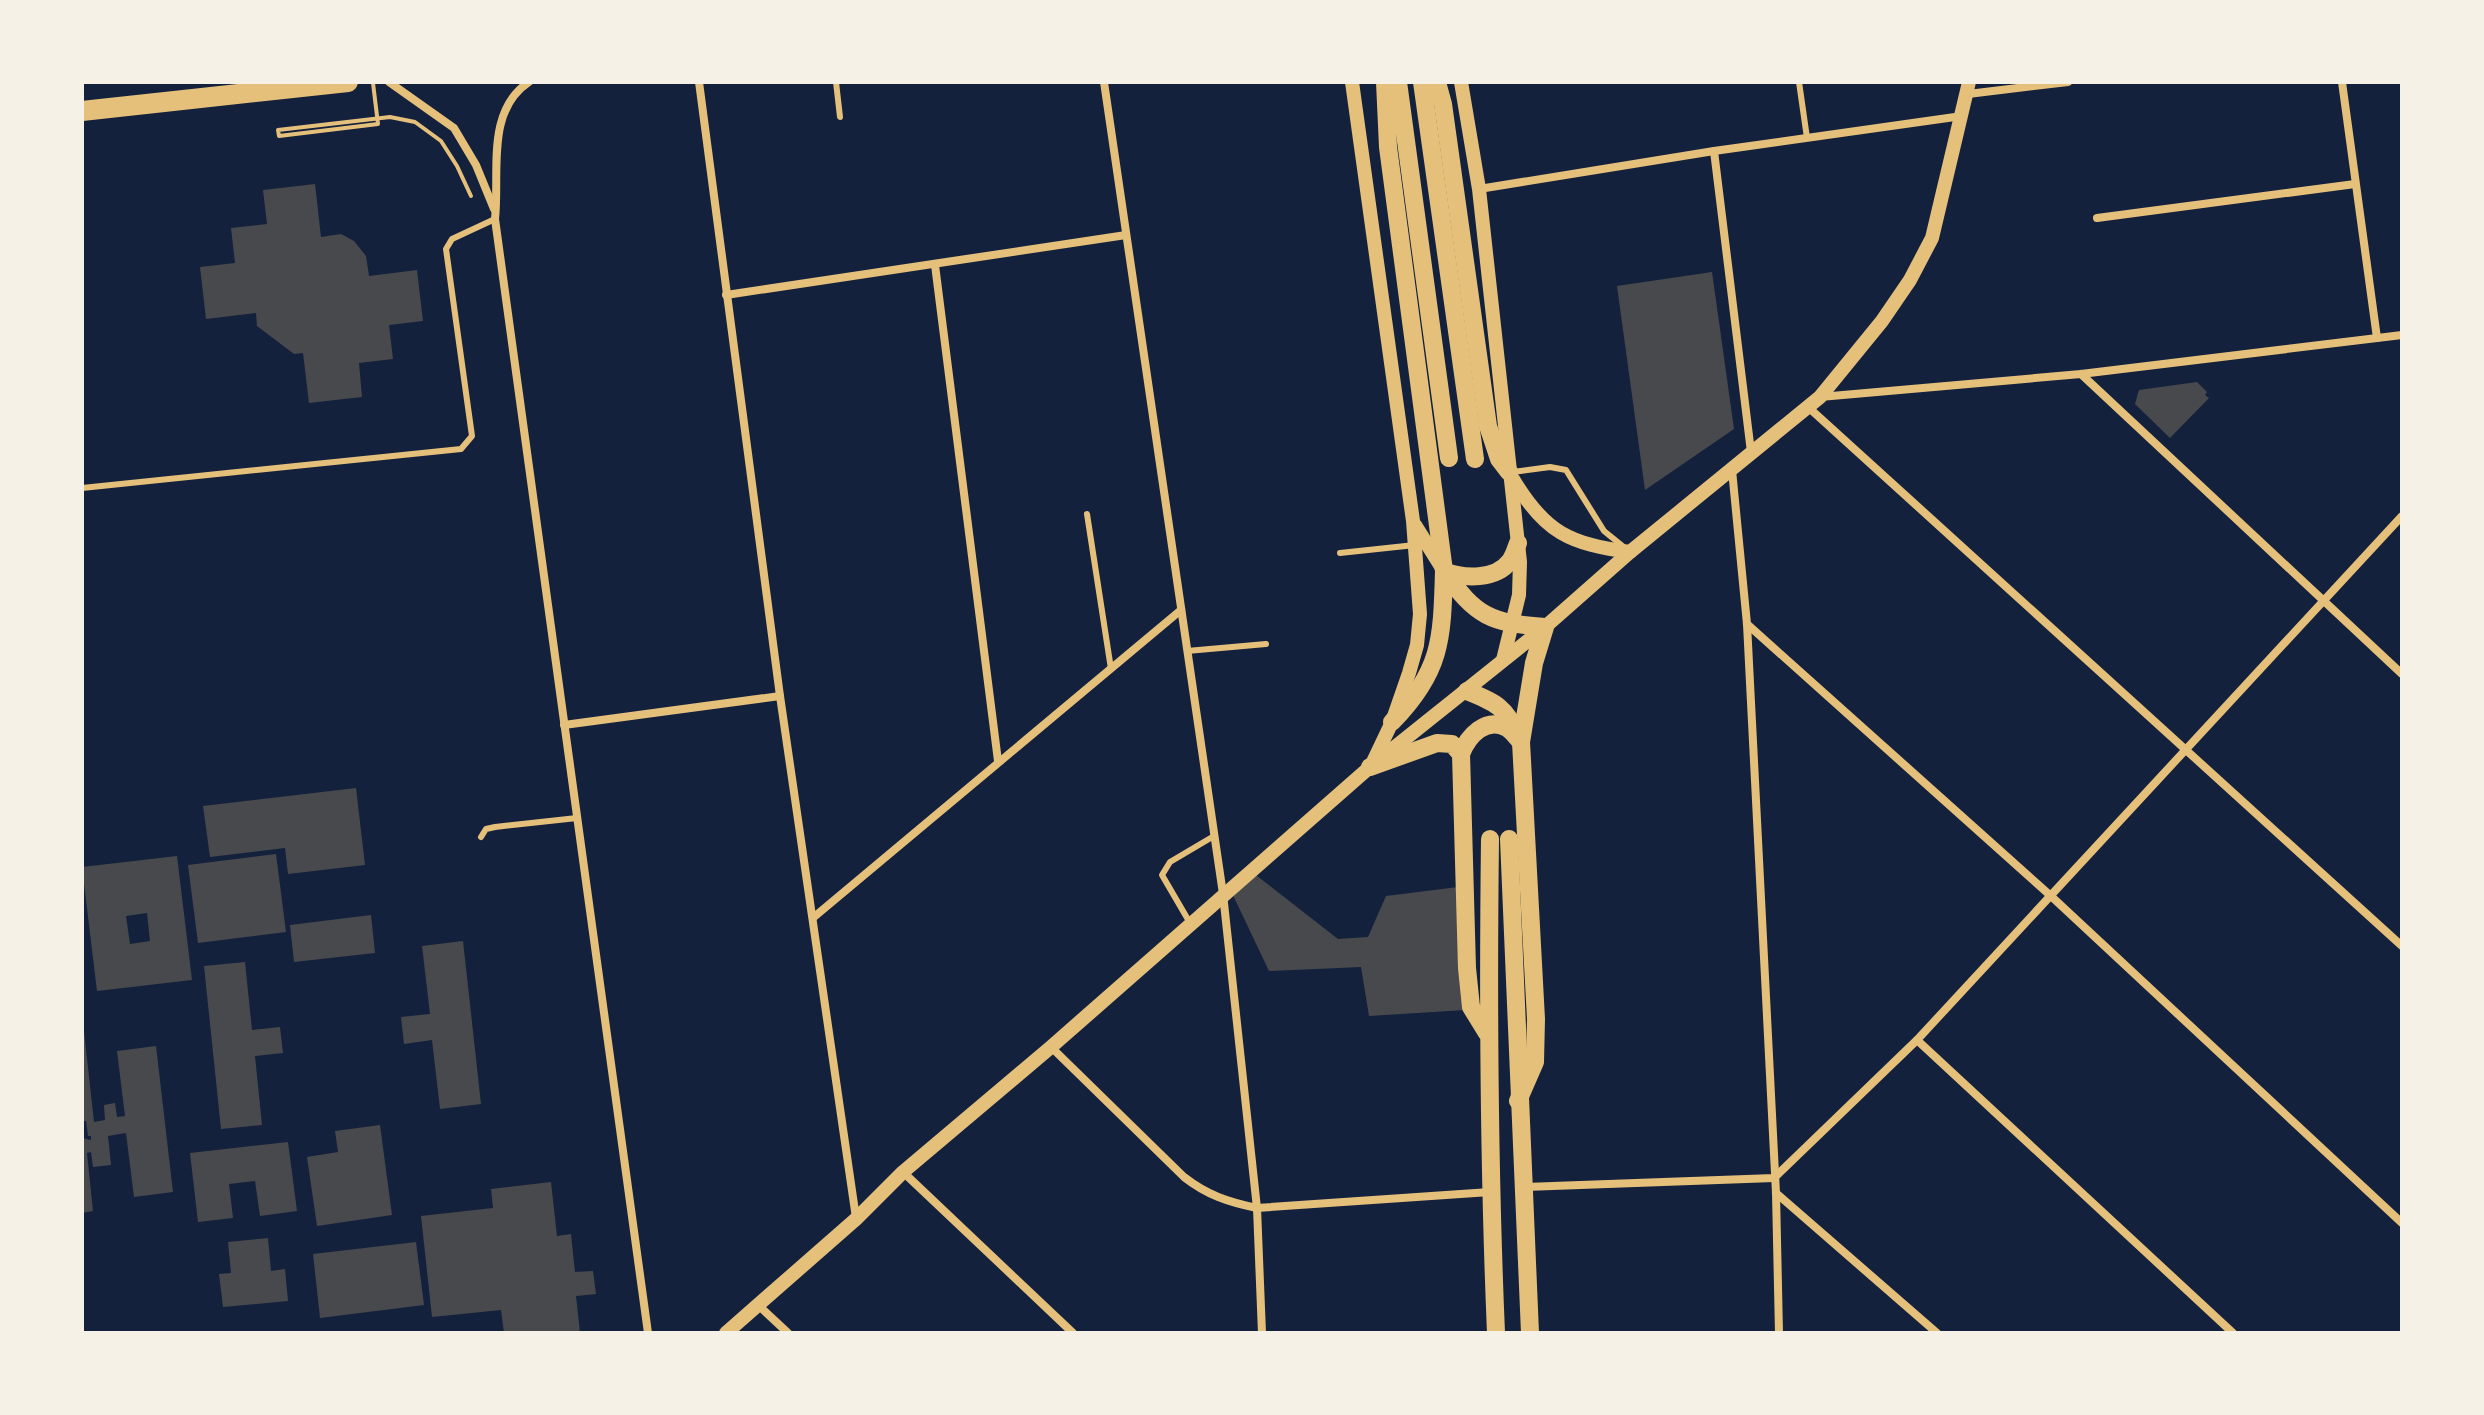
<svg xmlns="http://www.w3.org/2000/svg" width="2484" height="1415" viewBox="0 0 2484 1415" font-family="'Asap Condensed',sans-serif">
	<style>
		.building { fill: #48494c; fill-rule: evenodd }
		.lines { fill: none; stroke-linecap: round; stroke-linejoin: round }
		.path { stroke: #e5c07b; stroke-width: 4 }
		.service { stroke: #e5c07b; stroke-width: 6 }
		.minor { stroke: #e5c07b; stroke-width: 8 }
		.tertiary { stroke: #e5c07b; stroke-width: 14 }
		.primary { stroke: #e5c07b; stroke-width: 18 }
		.trunk { stroke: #e5c07b; stroke-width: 20 }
	</style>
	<rect width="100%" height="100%" fill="#14213d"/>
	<!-- building -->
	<g class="building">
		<path d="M315,184L321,237L341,234L354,241L366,256L369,276L417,270L423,321L389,325L393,359L359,363L362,397L309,403L303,353L294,354L257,326L256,313L206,319L200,267L235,263L231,228L267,224L263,190Z"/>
		<path d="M1712,272L1734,429L1645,490L1617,286Z"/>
		<path d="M2197,382L2207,392L2205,395L2209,398L2170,438L2135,404L2139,390Z"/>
		<path d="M356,788L365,865L288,874L285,848L210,857L203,806Z"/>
		<path d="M276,854L286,932L198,943L188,865Z"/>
		<path d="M177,856L192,980L97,991L82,867ZM147,913L150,941L130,944L126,916Z"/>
		<path d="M1252,872L1338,939L1368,937L1386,896L1458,887L1465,1010L1369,1016L1361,967L1269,971L1231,891Z"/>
		<path d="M371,915L375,953L294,962L290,925Z"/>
		<path d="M463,941L481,1104L440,1109L432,1040L404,1044L401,1017L430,1014L422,946Z"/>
		<path d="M245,962L252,1030L280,1027L283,1053L255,1056L262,1125L221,1129L204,966Z"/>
		<path d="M82,1031H84L94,1122L105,1120L104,1105L115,1103L117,1117L125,1116L117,1051L156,1046L173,1192L134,1197L126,1133L108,1136L111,1165L93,1167L91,1152L87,1153L93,1211L82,1213V1138L91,1140V1136H88L86,1121H82Z"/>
		<path d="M380,1125L392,1215L317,1226L307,1157L338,1152L335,1131Z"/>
		<path d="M288,1142L297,1211L260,1216L255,1181L229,1184L233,1218L198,1222L190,1153Z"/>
		<path d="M551,1182L557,1236L571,1234L575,1272L593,1271L596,1294L576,1296L580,1333H504L501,1310L432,1317L421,1216L493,1208L491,1189Z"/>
		<path d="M268,1238L271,1271L285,1269L288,1301L223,1307L219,1274L231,1273L228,1242Z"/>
		<path d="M416,1242L424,1305L320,1318L313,1254Z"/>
	</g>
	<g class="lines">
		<!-- path -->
		<path class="path" d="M373,83L378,124L279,136L278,130L390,117L415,122L441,141L457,166L471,196"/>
		<!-- service -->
		<g class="service">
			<path d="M836,82L840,117"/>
			<path d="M1799,82L1807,138"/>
			<path d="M1513,472L1550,467L1566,470L1604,531L1625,548"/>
			<path d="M82,488L461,449L472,436L446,249L452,239L495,219"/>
			<path d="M1087,514L1111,669"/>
			<path d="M1340,553L1415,545"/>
			<path d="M1187,651L1266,644"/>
			<path d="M481,837L486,829L495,827L577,818"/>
			<path d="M1190,923L1162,875L1170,862L1214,836"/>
		</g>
		<!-- minor -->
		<g class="minor">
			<path d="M389,82L454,128L476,165L494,209"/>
			<path d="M529,82C485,111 500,173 495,219L648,1333"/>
			<path d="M699,82L780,696L856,1218"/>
			<path d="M1104,82L1223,894L1257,1208L1262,1333"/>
			<path d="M2342,82L2377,338"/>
			<path d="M1968,94L2068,82"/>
			<path d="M1714,151L1751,452"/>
			<path d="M1479,189L1714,151L1962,116"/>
			<path d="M2097,218L2355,184"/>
			<path d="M935,265L998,761"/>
			<path d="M726,295L1126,235"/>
			<path d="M2081,374L2402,674"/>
			<path d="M1820,397L2081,374L2402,335"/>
			<path d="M1808,407L2402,946"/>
			<path d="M1732,470L1747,624L1776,1193L1779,1333"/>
			<path d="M1747,624L2052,897L2402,1223"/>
			<path d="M564,725L780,696"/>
			<path d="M814,917L1181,610"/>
			<path d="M1917,1040L2233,1333"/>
			<path d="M1051,1047L1184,1177C1207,1195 1228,1202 1257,1208L1490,1192"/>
			<path d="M903,1172L1073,1333"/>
			<path d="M1525,1187L1774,1178L1917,1040L2402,516"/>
			<path d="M1776,1193L1937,1333"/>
			<path d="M758,1305L788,1333"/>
		</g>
		<!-- tertiary -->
		<g class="tertiary">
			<path d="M1352,82L1413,521L1420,614L1417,645L1409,673L1392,722L1372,764"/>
			<path d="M1461,82L1479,189L1520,562L1519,595L1503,660"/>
			<path d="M1513,479C1545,533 1570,544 1630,552"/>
			<path d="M1415,525L1442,568"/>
			<path d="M726,1333L856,1219L903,1172L1051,1047L1370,767L1545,627L1630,552L1820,397L1882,321L1910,280L1932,238L1969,82"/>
		</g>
		<!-- primary -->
		<g class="primary">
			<path d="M1385,82L1388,147L1444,571C1442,639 1442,671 1392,722"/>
			<path d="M1398,82L1449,458"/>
			<path d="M1422,82L1475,459"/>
			<path d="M1437,82L1443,104L1488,426L1499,459L1509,472"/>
			<path d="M1444,571C1476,617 1491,623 1545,627L1534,663L1521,742L1536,1019L1535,1062L1518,1101"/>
			<path d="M1444,571C1464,579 1496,580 1510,561C1514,556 1516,548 1518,543"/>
			<path d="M1467,691C1495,702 1506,707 1518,736"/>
			<path d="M1461,754C1468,736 1486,716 1507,728C1512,731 1517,738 1521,742"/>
			<path d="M1370,767L1437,743L1452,744L1461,754L1467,968L1471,1007L1487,1033"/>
			<path d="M1490,839C1488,1004 1489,1168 1496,1333"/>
			<path d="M1509,839L1530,1333"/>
		</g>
		<!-- trunk -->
		<path class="trunk" d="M82,111L348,82"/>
	</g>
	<!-- border -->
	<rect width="2484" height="1415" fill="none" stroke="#f6f1e7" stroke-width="168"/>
</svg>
